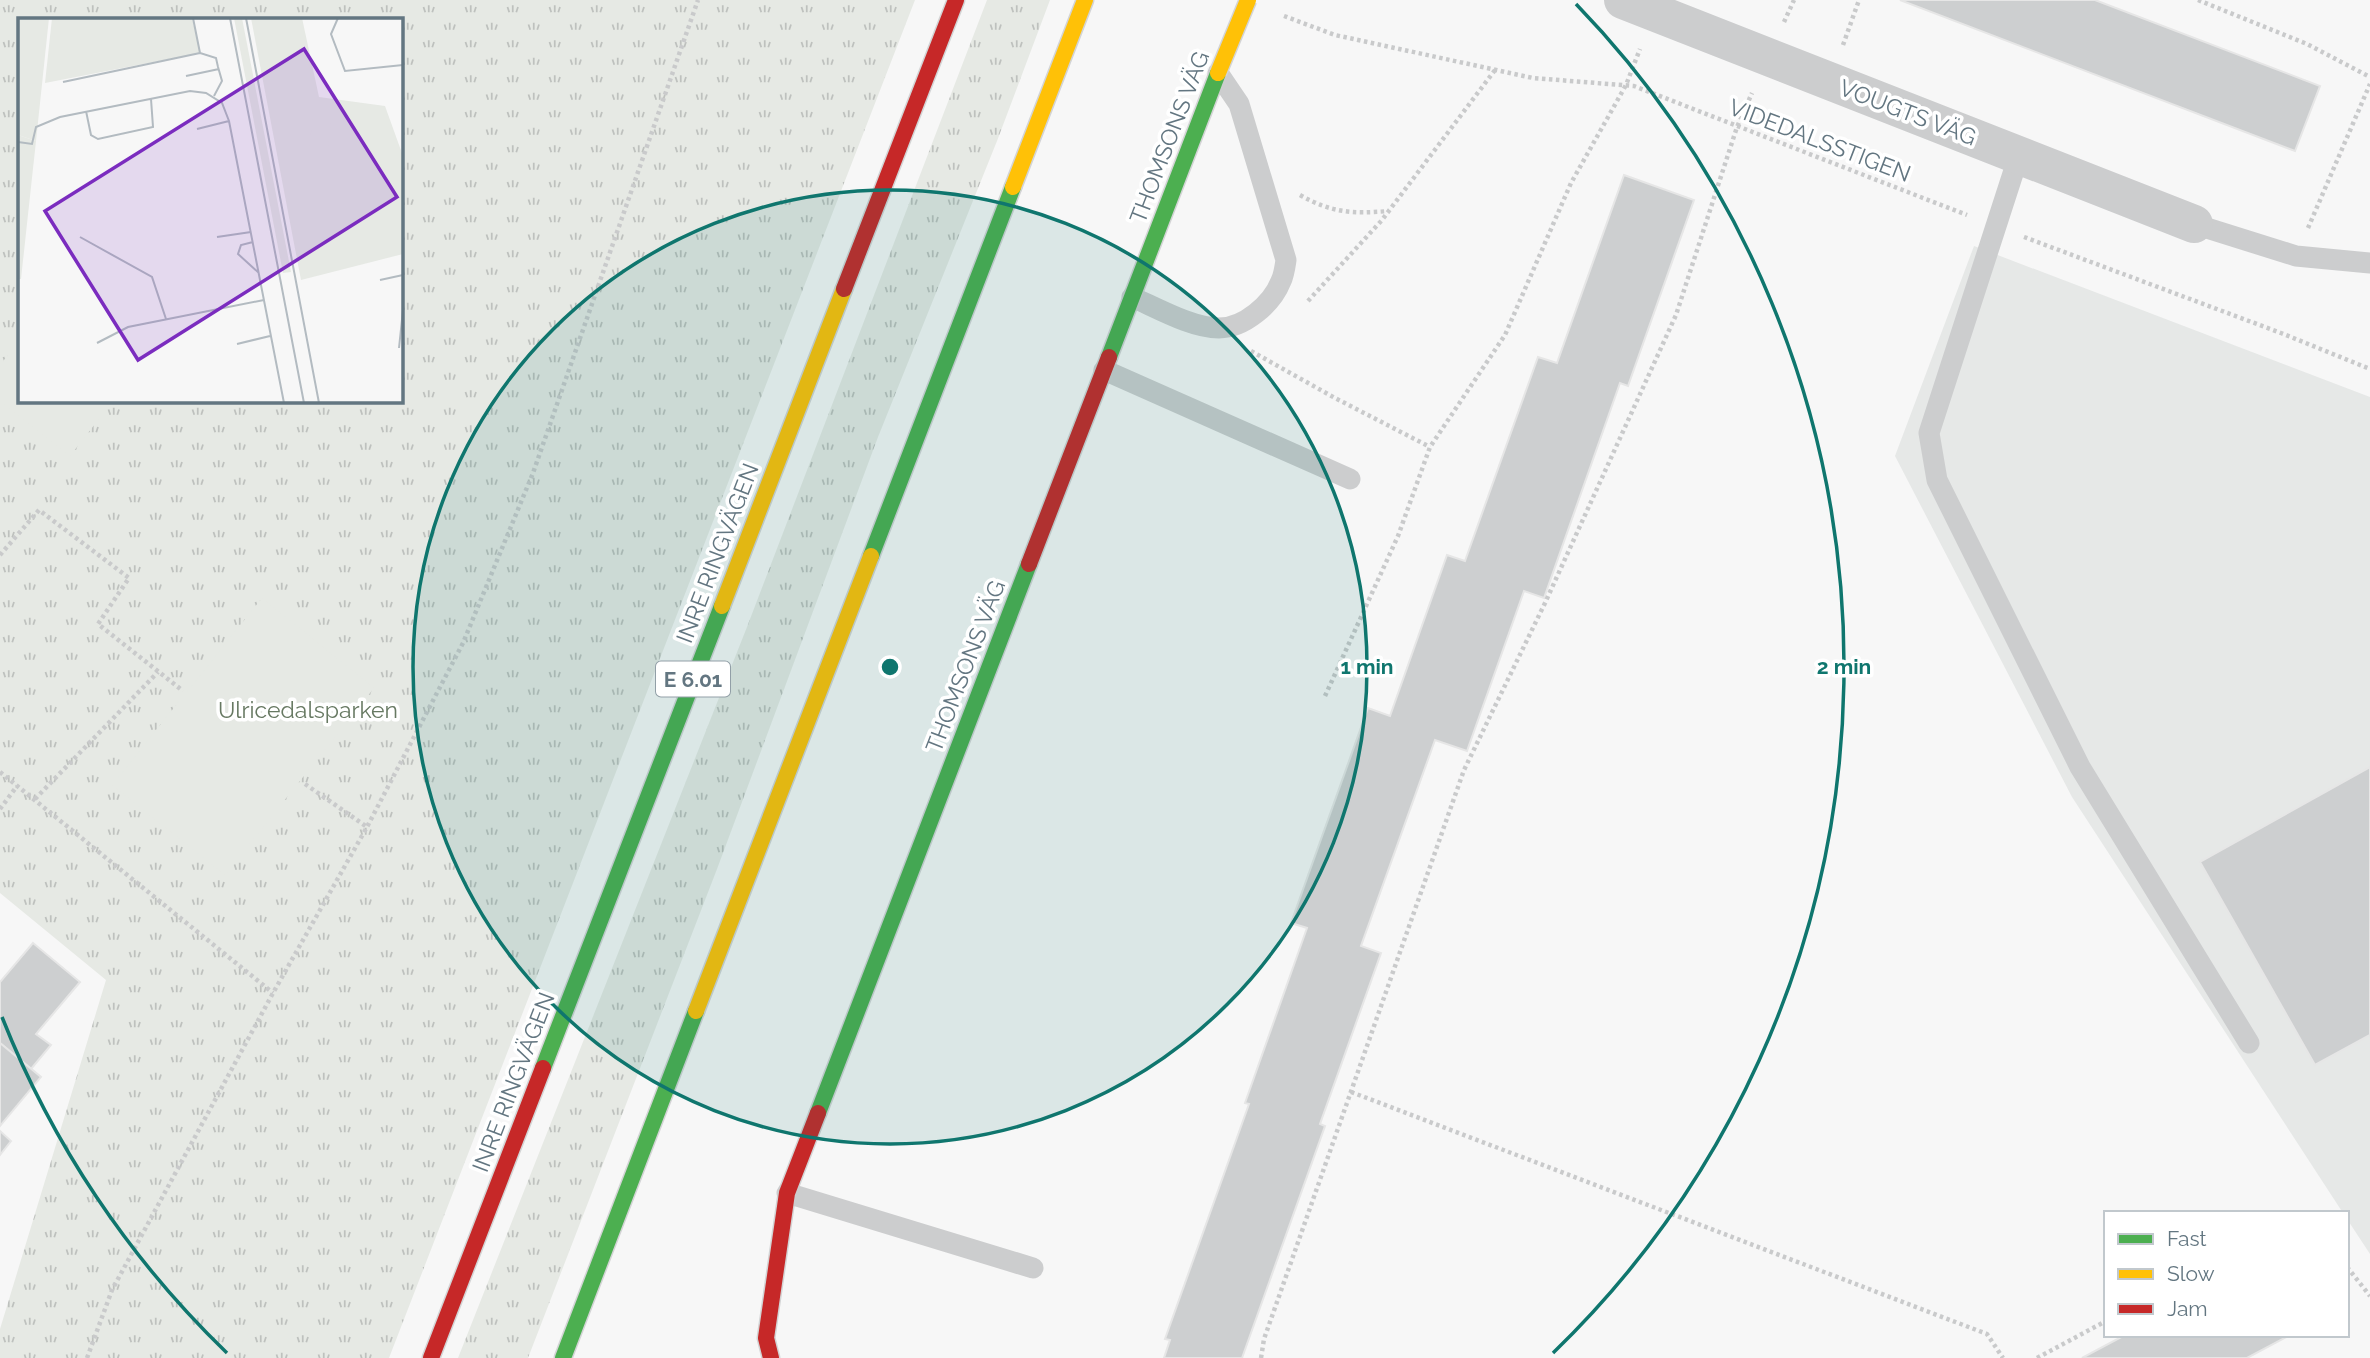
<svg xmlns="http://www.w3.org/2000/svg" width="2370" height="1358" viewBox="0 0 2370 1358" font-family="Raleway,sans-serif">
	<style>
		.built { fill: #e6e8e7 }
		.grass { fill: url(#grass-tufts); fill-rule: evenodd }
		.pitch { fill: #e6e9e4 }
		.building { fill: #cdcfd0; stroke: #e6e6e6; stroke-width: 2 }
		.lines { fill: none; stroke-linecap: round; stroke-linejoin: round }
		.fast-casing { stroke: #d3d4d5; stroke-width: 19 }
		.slow-casing { stroke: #d3d4d5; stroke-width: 19 }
		.jam-casing { stroke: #d3d4d5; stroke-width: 19 }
		.path { stroke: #c9cacb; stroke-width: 4.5; stroke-dasharray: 3.5 3.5; stroke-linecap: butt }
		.lane { stroke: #cccdce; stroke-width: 21 }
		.street { stroke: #cccdce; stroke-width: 38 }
		.fast { stroke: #4caf50; stroke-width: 16 }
		.slow { stroke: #ffc107; stroke-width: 16 }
		.jam { stroke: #c62828; stroke-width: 16 }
		.slow-bridge-casing { stroke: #d3d4d5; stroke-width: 19; stroke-linecap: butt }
		.slow-bridge { stroke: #ffc107; stroke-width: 16 }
		.ring { fill: none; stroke: #0f766e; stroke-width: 3.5 }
		.labels { text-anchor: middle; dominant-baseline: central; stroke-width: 7; stroke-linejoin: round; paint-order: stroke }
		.shield { fill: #fff; stroke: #929fa7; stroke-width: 2 }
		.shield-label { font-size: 21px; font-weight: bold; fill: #637681 }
		.street-label { font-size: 23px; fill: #637681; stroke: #fff }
		.park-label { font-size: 23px; fill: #677962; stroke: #fff }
		.inset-road { fill: none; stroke: #b3bbc1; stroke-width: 2 }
		.view { fill: #7b2cbf; fill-opacity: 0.15; stroke: #7b2cbf; stroke-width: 3.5 }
		.inset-edge { fill: none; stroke: #637681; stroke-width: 3.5 }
		.centre { fill: #0f766e; stroke: #fff; stroke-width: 3.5 }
		.ring-label { font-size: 21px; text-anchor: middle; font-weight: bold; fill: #0f766e; stroke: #fff; stroke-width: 7; stroke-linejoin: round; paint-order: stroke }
	</style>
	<defs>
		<pattern id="grass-tufts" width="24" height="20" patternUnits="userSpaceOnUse" patternTransform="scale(1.75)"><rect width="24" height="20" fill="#e6e9e4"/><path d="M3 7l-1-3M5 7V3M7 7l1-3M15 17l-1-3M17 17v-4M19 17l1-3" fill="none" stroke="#bec1be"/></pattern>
	</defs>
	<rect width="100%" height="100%" fill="#f7f7f7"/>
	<!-- built -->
	<path class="built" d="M1974,246L2370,397V1254L2347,1219V1213H2343L2072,797L1895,456Z"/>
	<!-- grass -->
	<g class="grass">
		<path d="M0,0H915L389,1358H0V1329L106,980L0,893ZM19,19H401V401H19Z"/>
		<path d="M987,0H1050L997,141L878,437L717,869L528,1358H458L747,627Z"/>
	</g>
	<!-- pitch -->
	<g class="pitch">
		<path d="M19,341V401H113L70,456L0,401V365Z"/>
		<path d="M262,598L374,688L225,875L112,785Z"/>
	</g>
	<!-- building -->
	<g class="building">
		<path d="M1900,0H2095L2320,86L2295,151Z"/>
		<path d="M1624,175L1694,200L1628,386L1620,383L1544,598L1524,591L1467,751L1435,740L1361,946L1381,953L1320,1124L1325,1126L1242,1358H1164L1170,1340L1165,1339L1249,1104L1245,1103L1307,928L1291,923L1368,708L1390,716L1447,555L1465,561L1538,357L1557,363Z"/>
		<path d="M2370,767V1035L2315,1065L2200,862Z"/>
		<path d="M33,943L80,982L36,1034L51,1045L31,1069L0,1043V982Z"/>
		<path d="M0,1043L41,1077L0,1126Z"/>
		<path d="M0,1131L11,1141L0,1155Z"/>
		<path d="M2125,1335H2290L2247,1358H2082Z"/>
	</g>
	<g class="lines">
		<!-- fast casing -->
		<g class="fast-casing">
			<g id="fast">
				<path d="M1109,357L1218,73"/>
				<path d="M871,556L1013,187"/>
				<path d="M543,1068L722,606"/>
				<path d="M818,1113L1029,564"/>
				<path d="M563,1358L696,1011"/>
			</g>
		</g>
		<!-- slow casing -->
		<g class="slow-casing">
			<g id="slow">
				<path d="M1013,187L1085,0"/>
				<path d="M722,606L844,289"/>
				<path d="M696,1011L871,556"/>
			</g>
		</g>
		<!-- jam casing -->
		<g class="jam-casing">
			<g id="jam">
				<path d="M844,289L956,0"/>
				<path d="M1029,564L1109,357"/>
				<path d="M431,1358L543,1068"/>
				<path d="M771,1358L766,1338L787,1193L818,1113"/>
			</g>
		</g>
		<!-- path -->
		<g class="path">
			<path d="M2198,0L2307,44L2370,77"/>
			<path d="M1284,16L1335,35L1533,78L1634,86L1967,215"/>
			<path d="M1784,22L1794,0"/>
			<path d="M1843,45L1859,0"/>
			<path d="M1300,195C1332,213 1352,214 1389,211"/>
			<path d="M2308,228L2370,84"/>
			<path d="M2024,237L2281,333L2370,369"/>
			<path d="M1308,301L1382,220L1495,70"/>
			<path d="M1251,351L1335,398L1430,447"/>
			<path d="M0,555L39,510L129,578L98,624L183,691"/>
			<path d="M1325,696L1398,536L1430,447L1505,335L1571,183L1626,85L1640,49"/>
			<path d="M0,772L273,993"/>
			<path d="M305,784L367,827"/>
			<path d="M35,799L158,672"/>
			<path d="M0,809L17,786"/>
			<path d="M1351,1092L1987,1334L2003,1358"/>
			<path d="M2304,1213H2306"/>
			<path d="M2347,1267L2370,1296"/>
			<path d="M87,1358L112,1290L273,993L367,827L463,643L533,473L698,0"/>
			<path d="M1261,1358L1264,1339L1464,770L1545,603L1676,315L1737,127L1752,93"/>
			<path d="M2037,1358L2106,1321"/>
		</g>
		<!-- lane -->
		<g class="lane">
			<path d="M2019,155L1929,433L1937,480L2080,767L2249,1043"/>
			<path d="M2194,224L2296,256L2370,263"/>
			<path d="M1132,297C1157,308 1192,328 1219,328C1244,328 1272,304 1281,281C1284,275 1285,267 1286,260L1239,104L1218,73"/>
			<path d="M1104,370L1350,479"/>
			<path d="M787,1193L1033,1268"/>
		</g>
		<!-- street -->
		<path class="street" d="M1623,0L2194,224"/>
		<!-- fast -->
		<use href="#fast" class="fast"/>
		<!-- slow -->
		<use href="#slow" class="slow"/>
		<!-- jam -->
		<use href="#jam" class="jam"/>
		<!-- slow-bridge casing -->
		<g class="slow-bridge-casing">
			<path id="slow-bridge" d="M1218,73L1248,0"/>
		</g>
		<!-- slow-bridge -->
		<use href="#slow-bridge" class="slow-bridge"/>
	</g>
	<!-- distance rings -->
	<circle cx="890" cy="667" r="477" fill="#0f766e" fill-opacity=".12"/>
	<g class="ring">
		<circle cx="890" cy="667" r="477"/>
		<path d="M227 1353A954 954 0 0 1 2 1017M1576 4A954 954 0 0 1 1553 1353"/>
	</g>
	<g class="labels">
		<!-- shield labels -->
		<rect class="shield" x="656" y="661.5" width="74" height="35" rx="5"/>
		<g class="shield-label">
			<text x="693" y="679">E 6.01</text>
		</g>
		<!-- street labels -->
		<g class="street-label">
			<text transform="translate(1908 112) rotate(21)">VOUGTS VÄG</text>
			<text transform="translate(1169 137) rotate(-69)">THOMSONS VÄG</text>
			<text transform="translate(1820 140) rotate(21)">VIDEDALSSTIGEN</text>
			<text transform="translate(717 553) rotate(-69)">INRE RINGVÄGEN</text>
			<text transform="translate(965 666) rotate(-69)">THOMSONS VÄG</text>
			<text transform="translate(513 1082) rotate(-69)">INRE RINGVÄGEN</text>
		</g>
		<!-- park labels -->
		<g class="park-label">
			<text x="308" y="709">Ulricedalsparken</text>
		</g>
	</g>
	<!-- overview -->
	<g transform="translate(18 18)">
		<rect width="385" height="385" fill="#f7f7f7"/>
		<path d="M216,0H224L273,254L265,255ZM233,0H284L301,79L367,88L385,138V236L283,262Z" fill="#e6e9e4"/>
		<path d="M0,0H31L18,123L0,117ZM34,0H174L182,35L27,65Z" fill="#e6e9e4"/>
		<path d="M295,99L313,101L310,132L291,130ZM0,117L18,123L3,261H0ZM340,134L355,136L352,163L337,161Z" fill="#e6e9e4"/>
		<path class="inset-road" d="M175,0L182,35L198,40L200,49L204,63L196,78M212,0L286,385M228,0L301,385M320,0L313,16L327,53L385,47M168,58L201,51M45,64L182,35M68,93L73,117L80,121L135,109L133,81M179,111L211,103M0,124L14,126L18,109L42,99L172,73L188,75L204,85L211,103L266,385M62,219L134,259L148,301M199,219L233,214M235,224L223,227L220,236L241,255M362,262L385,257M79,325L110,309L246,282M219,326L252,318M381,330L385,292"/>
		<path class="view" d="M286,31L379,179L120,342L27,193Z"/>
		<rect width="385" height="385" class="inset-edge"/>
	</g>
	<circle cx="890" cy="667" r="10" class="centre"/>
	<g class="ring-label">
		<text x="1367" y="674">1 min</text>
		<text x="1844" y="674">2 min</text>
	</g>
	<!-- legend -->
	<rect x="2104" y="1211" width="245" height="126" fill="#ffffff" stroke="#c1c8cd" stroke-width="2"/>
	<rect x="2118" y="1234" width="35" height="10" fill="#4caf50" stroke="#c1c8cd" stroke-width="2"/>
	<text x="2167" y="1246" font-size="21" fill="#637681">Fast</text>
	<rect x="2118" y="1269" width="35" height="10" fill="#ffc107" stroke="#c1c8cd" stroke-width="2"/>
	<text x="2167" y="1281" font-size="21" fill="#637681">Slow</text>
	<rect x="2118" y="1304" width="35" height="10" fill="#c62828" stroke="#c1c8cd" stroke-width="2"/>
	<text x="2167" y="1316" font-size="21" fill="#637681">Jam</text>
</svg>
